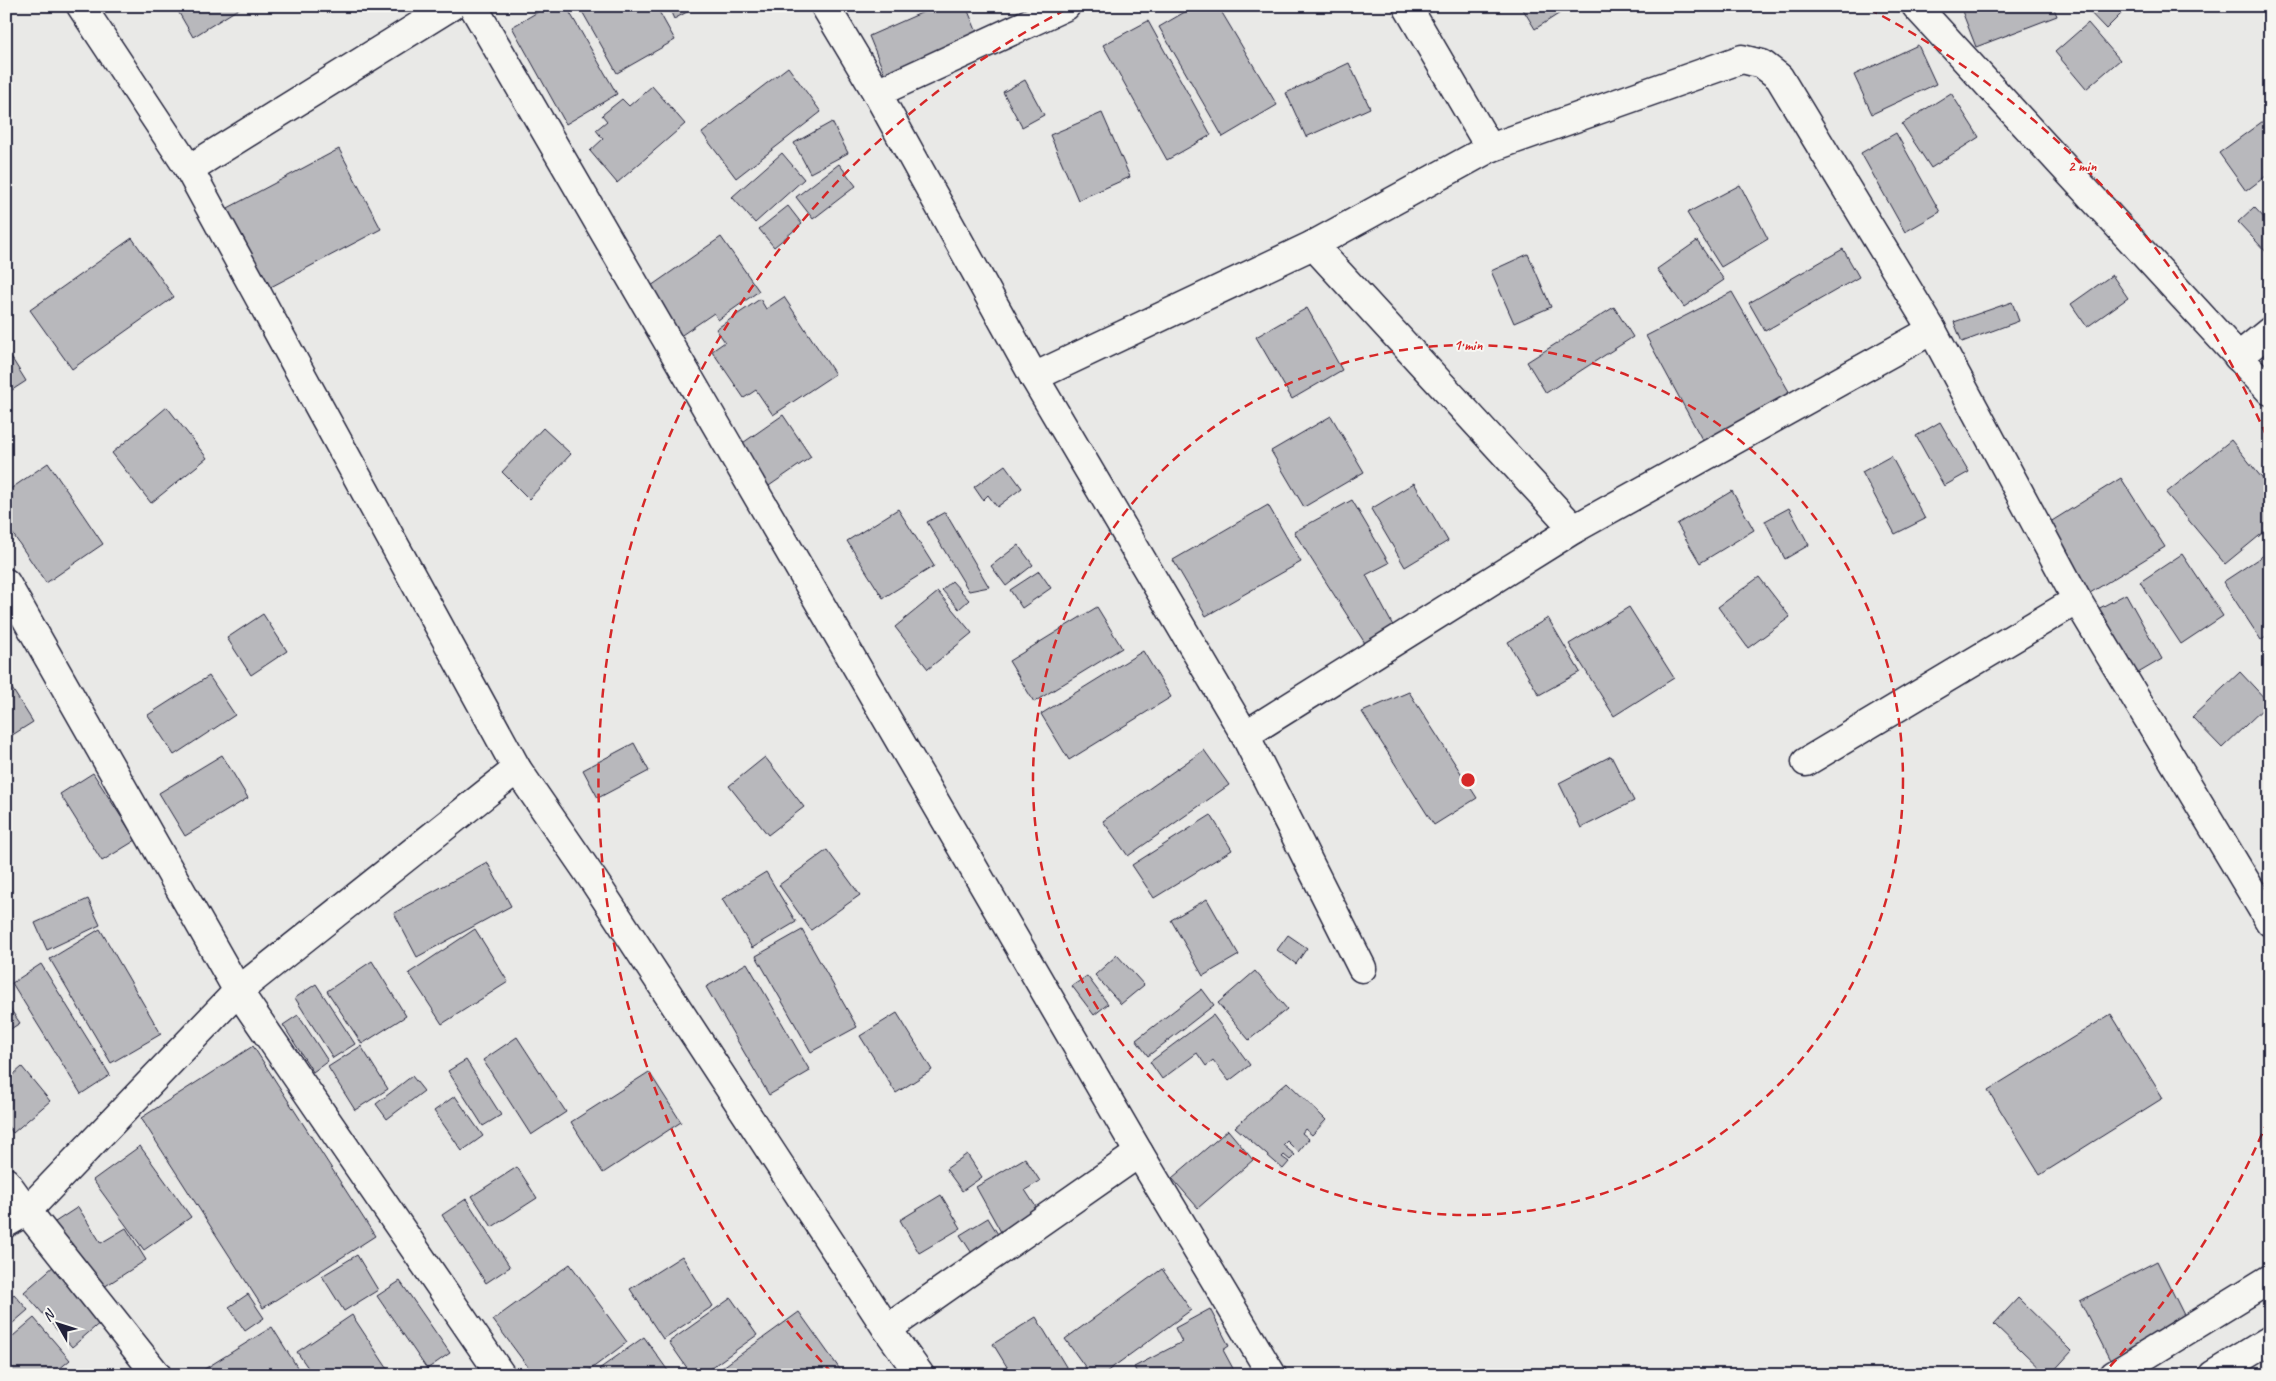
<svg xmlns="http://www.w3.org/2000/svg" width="2276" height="1381" viewBox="0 0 2276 1381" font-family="Caveat,sans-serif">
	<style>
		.building { fill: #b8b8bc; stroke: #22223b }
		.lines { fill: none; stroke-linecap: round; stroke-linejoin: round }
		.minor-casing { stroke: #22223b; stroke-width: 31 }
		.trunk-casing { stroke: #22223b; stroke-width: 31 }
		.minor { stroke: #f6f6f2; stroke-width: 28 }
		.trunk { stroke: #f6f6f2; stroke-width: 28 }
		.ring { fill: none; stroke: #d62828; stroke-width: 2.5; stroke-dasharray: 9 6 }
		.centre { fill: #d62828; stroke: #f6f6f2; stroke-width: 2.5 }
		.ring-label { font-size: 15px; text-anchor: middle; font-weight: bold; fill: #d62828; stroke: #f6f6f2; stroke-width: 4; stroke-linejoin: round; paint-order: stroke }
	</style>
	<rect width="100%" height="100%" fill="#e9e9e7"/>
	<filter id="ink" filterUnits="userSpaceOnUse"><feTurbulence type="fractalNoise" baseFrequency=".02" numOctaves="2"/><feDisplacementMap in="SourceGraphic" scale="10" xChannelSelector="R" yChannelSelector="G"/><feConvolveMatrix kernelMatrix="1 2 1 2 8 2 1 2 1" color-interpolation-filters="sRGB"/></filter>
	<g filter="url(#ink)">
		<!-- building -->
		<g class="building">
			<path d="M175,6H243L193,37Z"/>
			<path d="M548,6H566L617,94L566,124L512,27Z"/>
			<path d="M579,6H656L675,40L617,73Z"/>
			<path d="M668,6H698L674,19Z"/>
			<path d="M937,6H966L980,40L887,80L869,36Z"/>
			<path d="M1195,6H1218L1277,105L1223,137L1159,27Z"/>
			<path d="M1521,6H1571L1535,29Z"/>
			<path d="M1960,6H2053L2057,16L1976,47Z"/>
			<path d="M2084,6H2129L2106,29Z"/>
			<path d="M1148,21L1211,135L1167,160L1103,45Z"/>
			<path d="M2088,23L2120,60L2086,89L2055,52Z"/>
			<path d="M1918,45L1936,84L1872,114L1854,75Z"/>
			<path d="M1349,63L1370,108L1306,137L1286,93Z"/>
			<path d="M788,67L821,112L736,178L702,133Z"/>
			<path d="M1025,80L1044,115L1022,127L1003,92Z"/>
			<path d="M652,86L685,124L617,183L590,151L603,139L596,130L607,121L602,115L622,99L629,106Z"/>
			<path d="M1951,93L1979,137L1931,168L1902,124Z"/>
			<path d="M1102,113L1130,177L1078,200L1050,135Z"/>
			<path d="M2270,116V173L2246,191L2219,153Z"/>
			<path d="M832,122L848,153L810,173L794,143Z"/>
			<path d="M1896,133L1940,212L1905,232L1861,153Z"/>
			<path d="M339,149L381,229L267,289L226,209Z"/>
			<path d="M782,153L804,179L755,223L732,197Z"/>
			<path d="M839,164L856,186L813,219L796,197Z"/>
			<path d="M1740,185L1768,239L1721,267L1687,213Z"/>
			<path d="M788,206L802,224L774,247L759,229Z"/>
			<path d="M2254,207L2270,224V256L2238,222Z"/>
			<path d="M721,237L759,291L718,320L714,313L676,339L656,310L663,305L651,286Z"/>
			<path d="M132,238L174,297L72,369L30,310Z"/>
			<path d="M1697,241L1724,280L1684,307L1657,269Z"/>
			<path d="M1843,249L1859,277L1765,331L1749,303Z"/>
			<path d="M1528,254L1551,307L1514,323L1491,271Z"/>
			<path d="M2112,275L2128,298L2087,327L2071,304Z"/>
			<path d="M1732,292L1791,395L1705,445L1646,336Z"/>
			<path d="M784,297L835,374L773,415L756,390L744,398L712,351L725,342L716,329L760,299L766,309Z"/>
			<path d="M2012,302L2019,321L1962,342L1954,322Z"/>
			<path d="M1614,307L1633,337L1546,393L1527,362Z"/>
			<path d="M1307,308L1342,370L1292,399L1256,337Z"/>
			<path d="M6,349L26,381L6,394Z"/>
			<path d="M167,407L207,458L151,503L112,453Z"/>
			<path d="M783,415L811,457L766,488L737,447Z"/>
			<path d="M1331,416L1364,472L1304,507L1271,451Z"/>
			<path d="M1940,422L1969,472L1944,486L1916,436Z"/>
			<path d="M543,428L571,454L529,499L502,472Z"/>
			<path d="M2231,440L2270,488V527L2225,564L2166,493Z"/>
			<path d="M1891,456L1925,519L1895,534L1862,472Z"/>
			<path d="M48,463L103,544L46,583L6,524V492Z"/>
			<path d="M1005,465L1022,488L997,507L988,495L983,500L974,487Z"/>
			<path d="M2121,478L2165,547L2090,593L2047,524Z"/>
			<path d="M1414,483L1448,541L1405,567L1371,509Z"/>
			<path d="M1732,491L1754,530L1700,563L1677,524Z"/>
			<path d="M1352,500L1389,563L1366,575L1398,635L1370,651L1294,532Z"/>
			<path d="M1268,505L1301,562L1206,616L1173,560Z"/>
			<path d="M1789,508L1809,545L1785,559L1765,521Z"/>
			<path d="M898,509L934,566L883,598L847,541Z"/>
			<path d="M945,512L989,587L969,591L927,522Z"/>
			<path d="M1018,545L1033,565L1006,586L991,566Z"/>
			<path d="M2270,551V635L2261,640L2223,582Z"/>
			<path d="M2182,554L2223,616L2181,644L2140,582Z"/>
			<path d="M1039,571L1051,588L1022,608L1010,590Z"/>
			<path d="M1759,577L1790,617L1748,648L1718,607Z"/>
			<path d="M952,581L969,600L959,609L942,590Z"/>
			<path d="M938,592L972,633L928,669L895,627Z"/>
			<path d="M2126,594L2162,659L2133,676L2096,610Z"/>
			<path d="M1097,607L1122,648L1034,702L1009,661Z"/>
			<path d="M1629,607L1674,678L1614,716L1569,644Z"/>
			<path d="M263,614L287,651L251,675L227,638Z"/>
			<path d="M1548,618L1580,672L1539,695L1508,642Z"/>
			<path d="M1143,651L1171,697L1069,760L1041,714Z"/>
			<path d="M2240,672L2269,703L2222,748L2192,717Z"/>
			<path d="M209,676L235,715L174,755L148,715Z"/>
			<path d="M6,679L33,722L6,739Z"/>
			<path d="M1409,692L1477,798L1434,825L1362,712Z"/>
			<path d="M634,743L649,771L598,798L583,770Z"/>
			<path d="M1204,750L1229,785L1128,856L1103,821Z"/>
			<path d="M222,755L248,798L185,836L159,793Z"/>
			<path d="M1611,756L1634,801L1581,828L1559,783Z"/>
			<path d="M765,757L804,807L768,835L729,786Z"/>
			<path d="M93,773L136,840L102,861L60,794Z"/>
			<path d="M1211,815L1232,850L1154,898L1132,865Z"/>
			<path d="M827,850L860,895L811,930L779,885Z"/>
			<path d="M487,862L511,906L417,957L394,913Z"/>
			<path d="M766,872L796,922L752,948L722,899Z"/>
			<path d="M88,899L100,925L47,950L35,923Z"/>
			<path d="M1207,899L1239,955L1203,976L1171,920Z"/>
			<path d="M100,929L161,1034L111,1063L50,959Z"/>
			<path d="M475,929L508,982L442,1024L409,973Z"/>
			<path d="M802,930L857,1027L811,1052L756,956Z"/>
			<path d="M1288,935L1307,948L1296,964L1277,950Z"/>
			<path d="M1117,955L1144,985L1121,1004L1095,975Z"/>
			<path d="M372,961L406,1016L362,1044L327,991Z"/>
			<path d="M747,963L810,1071L769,1095L706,987Z"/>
			<path d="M41,964L110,1075L81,1094L12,983Z"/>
			<path d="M1255,971L1287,1009L1249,1040L1218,1003Z"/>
			<path d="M1087,976L1108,1004L1094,1015L1072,986Z"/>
			<path d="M316,984L355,1044L333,1058L295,998Z"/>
			<path d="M1202,989L1214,1005L1148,1056L1136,1040Z"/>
			<path d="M6,1003L20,1023L6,1032Z"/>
			<path d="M897,1013L932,1070L896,1093L860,1036Z"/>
			<path d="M2111,1014L2163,1098L2040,1175L1988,1090Z"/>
			<path d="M298,1015L328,1061L313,1072L283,1025Z"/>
			<path d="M1213,1015L1250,1065L1229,1081L1213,1060L1206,1066L1197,1053L1162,1079L1150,1062Z"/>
			<path d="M517,1037L566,1112L531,1135L483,1060Z"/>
			<path d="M253,1046L375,1236L263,1308L141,1118Z"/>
			<path d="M361,1046L388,1089L355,1110L328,1067Z"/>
			<path d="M466,1060L501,1115L483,1126L448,1071Z"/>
			<path d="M22,1067L50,1101L13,1133L6,1124V1081Z"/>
			<path d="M649,1072L681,1122L603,1173L571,1122Z"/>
			<path d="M412,1076L424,1091L387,1119L376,1104Z"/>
			<path d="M1287,1082L1326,1120L1312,1135L1305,1129L1302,1133L1309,1139L1298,1152L1287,1141L1283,1145L1295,1155L1290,1160L1284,1155L1282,1157L1289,1162L1283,1169L1235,1127Z"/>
			<path d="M455,1096L483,1136L462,1151L434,1111Z"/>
			<path d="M1228,1130L1253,1160L1198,1208L1172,1178Z"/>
			<path d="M140,1146L191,1217L144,1250L93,1180Z"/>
			<path d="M967,1154L982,1177L962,1191L946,1169Z"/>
			<path d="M1025,1158L1040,1181L1025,1190L1044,1219L1006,1241L976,1187Z"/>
			<path d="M517,1167L537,1198L492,1227L472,1196Z"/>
			<path d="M941,1195L961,1228L919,1253L900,1220Z"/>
			<path d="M466,1199L510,1267L486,1283L442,1215Z"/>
			<path d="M78,1207L101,1243L126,1228L146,1260L93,1294L49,1226Z"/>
			<path d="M988,1218L1010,1254L983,1270L960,1235Z"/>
			<path d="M357,1255L378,1290L344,1311L322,1276Z"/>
			<path d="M682,1256L713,1306L663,1339L630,1289Z"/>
			<path d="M2157,1261L2187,1321L2110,1360L2080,1301Z"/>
			<path d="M570,1264L627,1342L583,1375H534L493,1320Z"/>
			<path d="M55,1265L102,1321L72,1347L24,1292Z"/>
			<path d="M1162,1269L1191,1310L1102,1375H1091L1065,1339Z"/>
			<path d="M400,1281L450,1353L427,1369L377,1296Z"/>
			<path d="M14,1294L28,1310L6,1329V1301Z"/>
			<path d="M248,1294L264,1318L245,1331L229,1307Z"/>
			<path d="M731,1298L757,1335L701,1375H692L669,1342Z"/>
			<path d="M2018,1298L2072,1351L2050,1375H2047L1994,1324Z"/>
			<path d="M1210,1309L1229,1346L1223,1350L1236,1374L1138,1375L1134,1367L1182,1342L1175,1328Z"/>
			<path d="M799,1312L844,1375H712Z"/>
			<path d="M352,1315L391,1374L313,1375L297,1352Z"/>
			<path d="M1036,1317L1071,1375H1012L993,1344Z"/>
			<path d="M34,1318L70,1360L52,1375H6V1342Z"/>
			<path d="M272,1327L297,1367L284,1375H195Z"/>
			<path d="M644,1337L671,1375H604L599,1369Z"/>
		</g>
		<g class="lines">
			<!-- minor casing -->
			<g class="minor-casing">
				<g id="minor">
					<path d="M81,6L189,169L517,769L594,881L887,1329L920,1375"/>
					<path d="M473,6L1139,1153L1272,1375"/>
					<path d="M825,6L877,93L1034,377L1245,735L1362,968"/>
					<path d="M1407,6L1490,148"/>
					<path d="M1916,6L2270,391"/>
					<path d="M877,93L1066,6"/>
					<path d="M189,169L451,6"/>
					<path d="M1313,245L1574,529"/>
					<path d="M2238,357L2270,331"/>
					<path d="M1034,377L1313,245L1490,148L1742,59L1762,64L1779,77L1932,330L2077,600L2270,922"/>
					<path d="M6,583L238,991L501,1375"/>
					<path d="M1245,735L1574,529L1932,330"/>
					<path d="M1806,762L2077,600"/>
					<path d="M6,1182L27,1211L157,1375"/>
					<path d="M6,1223L27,1211L238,991L517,769"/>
					<path d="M887,1329L1139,1153"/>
					<path d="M2114,1375L2270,1279"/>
				</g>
			</g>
			<!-- trunk casing -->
			<g class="trunk-casing">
				<path id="trunk" d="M2213,1375L2270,1340"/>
			</g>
			<!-- minor -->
			<use href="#minor" class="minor"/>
			<!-- trunk -->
			<use href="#trunk" class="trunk"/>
		</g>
	</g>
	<!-- distance rings -->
	<g class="ring">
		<circle cx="1468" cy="780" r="435"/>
		<path d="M2268 1120A869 869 0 0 1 2104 1373M832 1373A869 869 0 0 1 1067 9M1869 9A869 869 0 0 1 2268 440"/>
	</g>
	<circle cx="1468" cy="780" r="8" class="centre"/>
	<g class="ring-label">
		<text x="2082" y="171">2 min</text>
		<text x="1468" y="350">1 min</text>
	</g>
	<!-- margin -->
	<rect width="2276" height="1381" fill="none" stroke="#f6f6f2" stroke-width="25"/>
	<rect x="12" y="12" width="2251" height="1356" fill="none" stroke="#22223b" stroke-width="2" filter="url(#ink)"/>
	<!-- north arrow -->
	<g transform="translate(58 1324) rotate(309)" stroke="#f6f6f2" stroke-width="4" paint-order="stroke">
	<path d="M0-4L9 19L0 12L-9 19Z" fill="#22223b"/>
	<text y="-8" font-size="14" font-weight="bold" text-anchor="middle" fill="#22223b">N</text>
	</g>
</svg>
